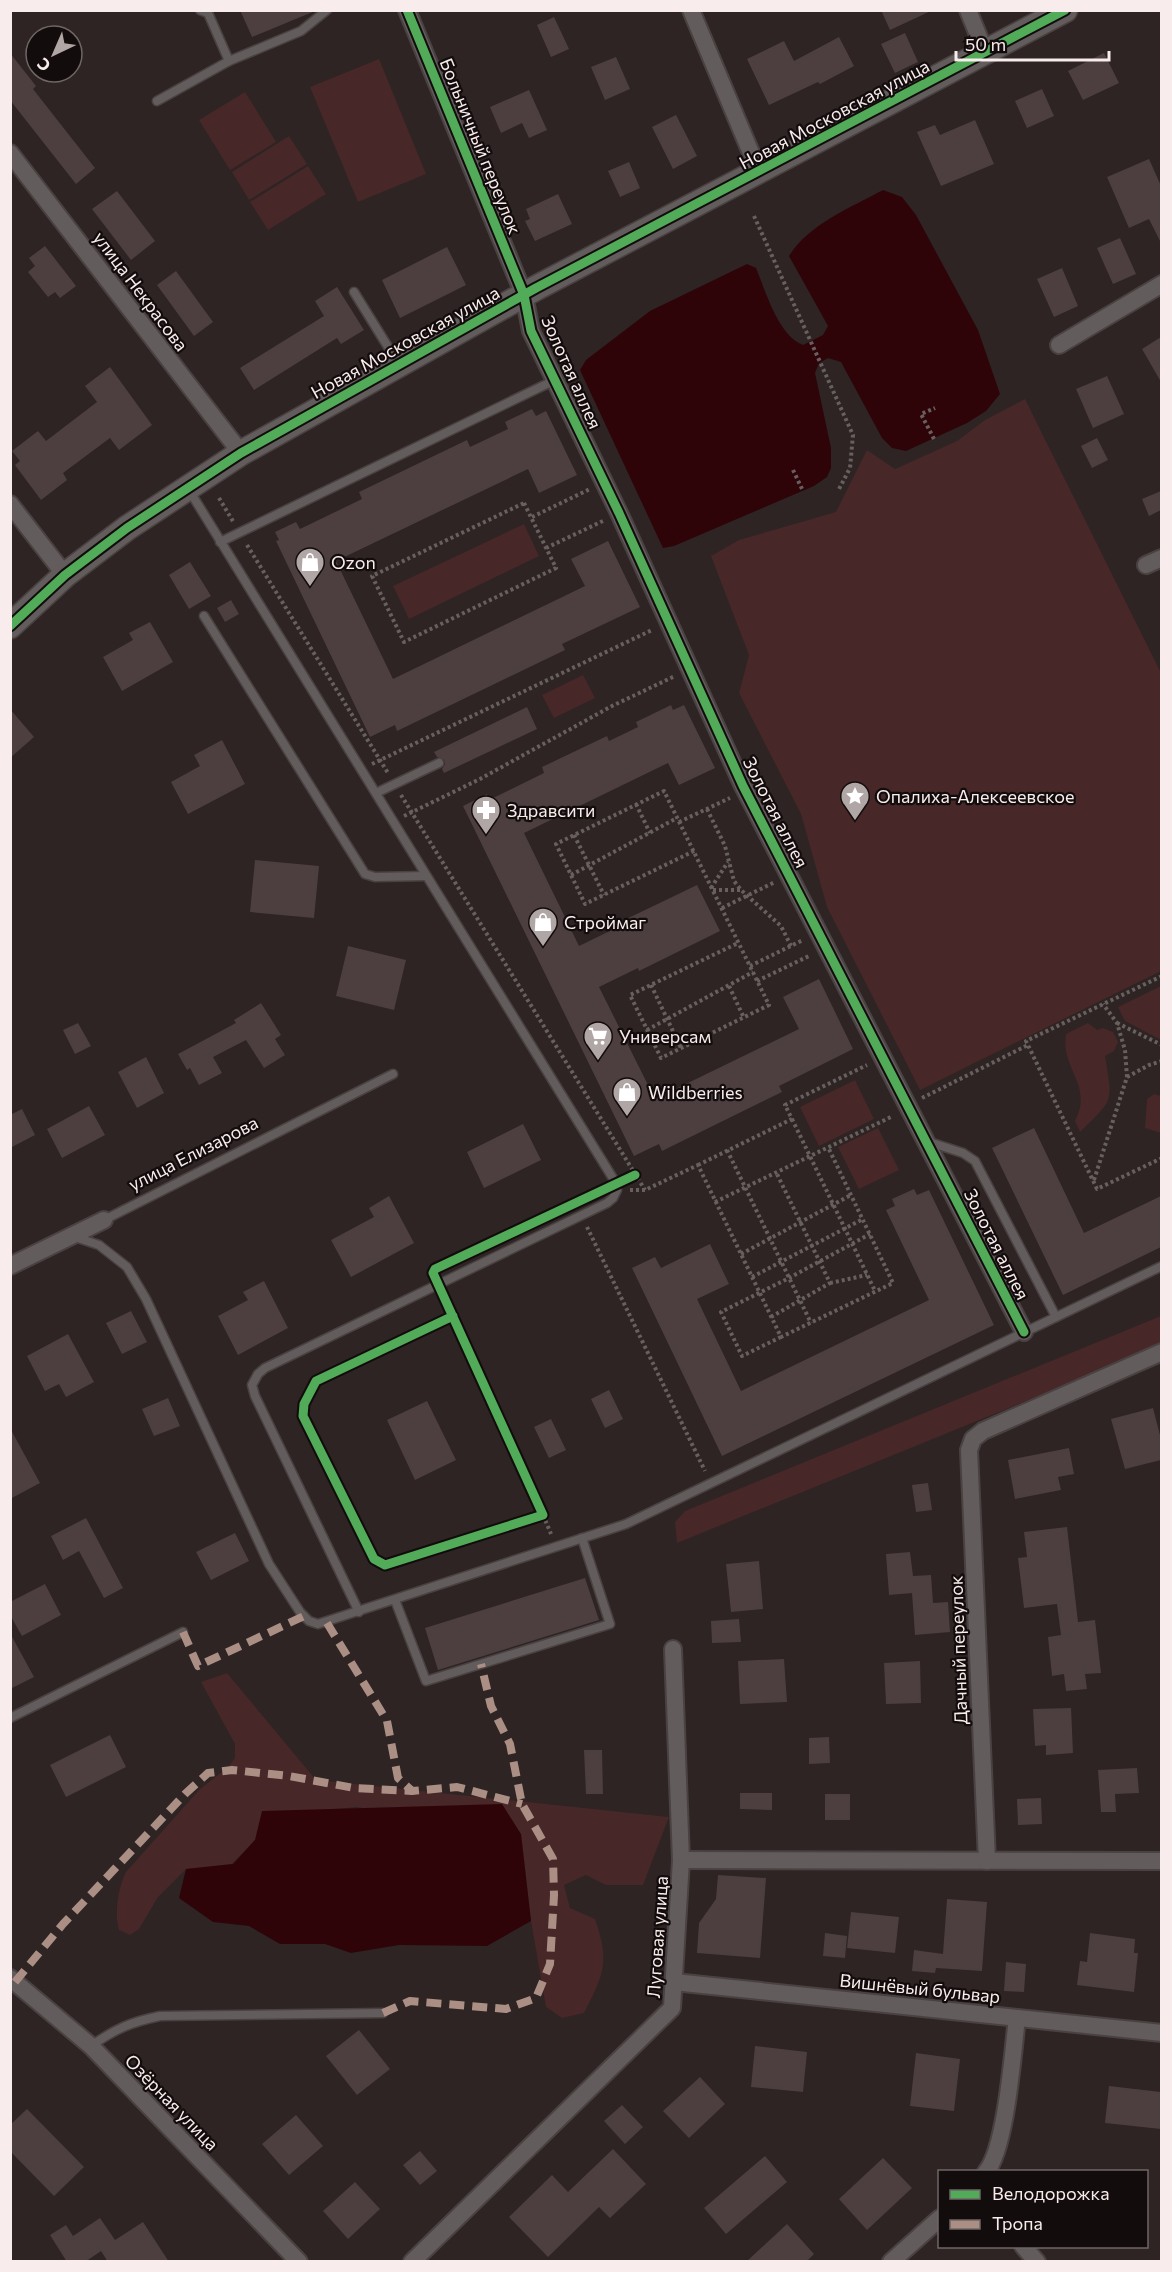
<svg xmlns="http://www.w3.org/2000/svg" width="1172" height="2272" viewBox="0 0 1172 2272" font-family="Commissioner,sans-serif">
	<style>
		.green { fill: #472727 }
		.water { fill: #2f0409 }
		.building { fill: #4d3f3f }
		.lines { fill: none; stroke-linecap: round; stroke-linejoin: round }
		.lane-casing { stroke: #4a4242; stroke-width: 11 }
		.street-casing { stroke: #4a4242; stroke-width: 20 }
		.secondary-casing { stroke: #4a4242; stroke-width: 27 }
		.path { stroke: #67605f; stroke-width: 4; stroke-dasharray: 3 3; stroke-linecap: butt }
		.lane { stroke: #635c5c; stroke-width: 8 }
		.street { stroke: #635c5c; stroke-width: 16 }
		.secondary { stroke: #635c5c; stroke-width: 24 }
		.quiet { stroke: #ac8f84; stroke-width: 8; stroke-dasharray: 15 8; stroke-linecap: butt }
		.cycleway-casing { stroke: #130c0c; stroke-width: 13 }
		.cycleway { stroke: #51ab58; stroke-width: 9 }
		.labels { text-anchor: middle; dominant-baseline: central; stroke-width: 4.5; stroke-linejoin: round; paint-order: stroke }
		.street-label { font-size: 18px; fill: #f8ecec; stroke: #130c0c }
		.poi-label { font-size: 18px; fill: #f8ecec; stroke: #130c0c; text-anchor: start }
	</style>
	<rect width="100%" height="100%" fill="#2d2423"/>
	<!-- green -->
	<g class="green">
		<path d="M379,59L426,174L358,202L310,87Z"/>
		<path d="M245,92L276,142L230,170L199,120Z"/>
		<path d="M289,136L307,164L249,200L232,172Z"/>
		<path d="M308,166L326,194L268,230L250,202Z"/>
		<path d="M1025,399L1161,673V971L920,1090L827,907L801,814L739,693L749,655L711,556L739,540L836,512L867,450L895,469L957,441L985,420Z"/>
		<path d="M524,524L539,556L409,619L393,586Z"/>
		<path d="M583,675L595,698L554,718L542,695Z"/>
		<path d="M1161,986V1040L1125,1021L1118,1007Z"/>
		<path d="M1088,1023L1097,1030L1103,1028L1113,1032L1118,1042L1114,1051L1105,1056C1113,1103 1114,1099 1080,1132L1075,1121C1094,1086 1060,1068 1066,1034Z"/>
		<path d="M855,1080L874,1119L819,1146L800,1107Z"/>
		<path d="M1154,1094L1161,1096V1133L1145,1128L1147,1099Z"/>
		<path d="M878,1128L899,1170L859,1189L838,1147Z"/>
		<path d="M1161,1316V1346L677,1543L675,1522L685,1511Z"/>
		<path d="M227,1673L316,1780L669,1817L643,1885H606L586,1875L564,1885L570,1908L595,1919C610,1962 604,1974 584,2013L562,2018L546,2007L531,1921L521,1834L357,1807L306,1812L255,1840L232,1864L186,1869L158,1897L139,1929L130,1935L119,1930C114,1913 118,1888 126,1872L199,1790L228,1767L235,1758V1744L201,1682Z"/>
	</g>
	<!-- water -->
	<g class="water">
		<path d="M883,190L902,197L916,215L978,330L1000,394L986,411L967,423L906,451L892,448L882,438L841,362L828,358L819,363L815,373L831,448V468L827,477L814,486L674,546L663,548L580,370L586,360L650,311L747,264L756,268C766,292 778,335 803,345L823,335L828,326L789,256C809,224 850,208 883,190Z"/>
		<path d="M502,1804L521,1834L531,1921L487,1946L399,1945L351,1953L325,1944H280L249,1926L213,1922L179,1898L186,1869L233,1864L255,1840L262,1811Z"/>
	</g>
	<!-- building -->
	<g class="building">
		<path d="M240,10H315V11L252,37Z"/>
		<path d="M881,10H933L890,30Z"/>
		<path d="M554,17L569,49L551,57L537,25Z"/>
		<path d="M905,33L918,62L895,73L881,44Z"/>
		<path d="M839,37L854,66L820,84L818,82L769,105L747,59L784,41L794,61Z"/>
		<path d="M10,53L36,86L33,89L95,168L76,184L10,100Z"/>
		<path d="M1104,53L1119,83L1083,100L1068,71Z"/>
		<path d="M616,57L630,89L605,100L591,67Z"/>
		<path d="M1042,89L1054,116L1027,128L1015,101Z"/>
		<path d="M529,90L547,130L529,138L522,123L501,133L490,107Z"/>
		<path d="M676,115L697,156L673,169L652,127Z"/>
		<path d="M975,120L994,164L941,186L917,132L935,125L940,135Z"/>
		<path d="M1149,159L1161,186V243L1149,219L1129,228L1107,177Z"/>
		<path d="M629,162L640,188L620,197L608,171Z"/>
		<path d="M117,191L155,241L131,260L92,209Z"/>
		<path d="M558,194L572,224L535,241L525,221L530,219L526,209Z"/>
		<path d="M1120,238L1136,274L1113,284L1097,248Z"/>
		<path d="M45,246L76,286L60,298L55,292L48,297L28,272L35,266L29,258Z"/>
		<path d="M447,247L466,285L400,318L382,280Z"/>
		<path d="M1062,268L1078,306L1054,317L1037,279Z"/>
		<path d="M176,271L213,322L194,336L157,285Z"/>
		<path d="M337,287L364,330L341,344L337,338L254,390L240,368L324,316L315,301Z"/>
		<path d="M1161,337V382L1142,349Z"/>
		<path d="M110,367L152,425L119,450L110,438L63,473L67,480L41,500L15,465L20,461L12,451L38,431L46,441L97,402L85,386Z"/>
		<path d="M1107,376L1124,414L1093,428L1076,389Z"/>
		<path d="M532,409L536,416L546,411L577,475L539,493L528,469L336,561L393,679L585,586L571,559L608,541L640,607L562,644L565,650L397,731L395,725L370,737L276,541L279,540L275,532L296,522L300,529L362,499L359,492L467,440L470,447L508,429L505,422Z"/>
		<path d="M1097,438L1108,460L1092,468L1081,446Z"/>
		<path d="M1161,491V510L1149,516L1142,499Z"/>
		<path d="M190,562L211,596L189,609L169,575Z"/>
		<path d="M231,600L239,614L225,622L217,608Z"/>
		<path d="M150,622L173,662L122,691L103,657L133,640L129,633Z"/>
		<path d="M671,705L673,710L684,705L715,768L679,785L668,763L524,833L579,946L618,927L616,924L697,885L720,931L639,971L638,968L599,987L655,1099L799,1029L783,997L819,979L853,1049L779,1086L782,1092L662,1151L659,1144L634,1156L463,806L487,794L489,800L544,773L542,767L607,736L609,741L638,727L636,722Z"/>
		<path d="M527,707L537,729L444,773L442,769L445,764L444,760L437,757L434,752Z"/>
		<path d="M10,709L34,737L10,758Z"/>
		<path d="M222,740L245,784L188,814L171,782L200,766L194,755Z"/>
		<path d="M255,860L319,866L314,918L250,912Z"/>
		<path d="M348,946L406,960L394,1010L336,996Z"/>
		<path d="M261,1003L281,1035L275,1039L285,1055L264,1068L246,1040L213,1057L222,1073L199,1085L190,1068L187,1070L178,1054L236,1023L234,1020Z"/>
		<path d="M78,1023L91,1046L75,1054L63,1030Z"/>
		<path d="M146,1057L164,1093L137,1108L118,1072Z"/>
		<path d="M89,1106L105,1135L62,1158L47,1129Z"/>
		<path d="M22,1109L35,1135L10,1148V1115Z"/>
		<path d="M523,1124L541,1160L484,1188L467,1152Z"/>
		<path d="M1034,1128L1084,1233L1161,1196V1247L1063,1295L992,1148Z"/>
		<path d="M914,1189L917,1195L929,1190L994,1325L722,1456L632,1268L655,1257L661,1268L710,1244L729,1284L697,1299L741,1391L929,1300L886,1210L895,1206L892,1199Z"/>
		<path d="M389,1196L414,1243L351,1277L331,1240L374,1217L369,1208Z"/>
		<path d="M264,1281L288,1328L238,1355L218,1316L248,1300L243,1292Z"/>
		<path d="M131,1311L147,1342L122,1354L106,1323Z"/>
		<path d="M68,1334L94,1382L66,1397L59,1384L45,1391L27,1356Z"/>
		<path d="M609,1390L623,1419L605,1428L591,1399Z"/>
		<path d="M168,1398L180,1426L154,1436L142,1409Z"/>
		<path d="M427,1401L456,1460L415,1480L387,1420Z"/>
		<path d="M1153,1408L1161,1439V1460L1125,1469L1111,1419Z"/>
		<path d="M551,1419L566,1450L549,1458L534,1427Z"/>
		<path d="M10,1428L40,1483L10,1499Z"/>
		<path d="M1069,1448L1074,1474L1058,1477L1061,1490L1015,1499L1008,1460Z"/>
		<path d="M928,1483L932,1510L916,1512L912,1485Z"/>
		<path d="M86,1518L123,1588L104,1598L79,1551L63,1560L51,1536Z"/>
		<path d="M1067,1527L1078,1622L1095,1620L1101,1673L1085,1674L1087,1689L1066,1691L1064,1674L1052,1676L1048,1637L1061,1635L1057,1604L1024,1608L1018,1558L1027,1557L1024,1532Z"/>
		<path d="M235,1533L249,1561L211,1580L196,1552Z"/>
		<path d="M910,1552L913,1576L931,1575L933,1603L948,1602L950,1632L915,1635L912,1593L889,1595L886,1554Z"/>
		<path d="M759,1561L763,1609L731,1612L726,1564Z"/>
		<path d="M585,1578L599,1620L438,1670L425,1628Z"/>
		<path d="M45,1584L61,1615L22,1636L10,1615V1602Z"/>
		<path d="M739,1619L741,1642L712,1643L711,1621Z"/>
		<path d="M10,1633L34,1677L10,1689Z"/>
		<path d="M784,1659L787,1702L740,1704L738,1661Z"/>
		<path d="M920,1661L921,1703L886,1704L884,1663Z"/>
		<path d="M1071,1708L1073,1753L1046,1755V1745L1035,1746L1033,1709Z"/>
		<path d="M110,1735L126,1767L66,1797L50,1765Z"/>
		<path d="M829,1737L830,1763L809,1764V1738Z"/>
		<path d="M584,1750H602L603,1794H586Z"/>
		<path d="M1137,1768L1139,1793L1115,1794L1116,1812H1101L1098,1770Z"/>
		<path d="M740,1793H772V1810L740,1809Z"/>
		<rect x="825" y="1794" width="25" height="26"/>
		<path d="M1041,1798L1042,1824L1018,1825L1017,1799Z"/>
		<path d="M718,1875L766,1878L760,1958L697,1953L699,1923L716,1899Z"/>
		<path d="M947,1899L987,1902L982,1971L936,1968L935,1973L912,1971L914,1950L943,1954Z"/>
		<path d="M851,1912L899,1917L895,1953L847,1948Z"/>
		<path d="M825,1933L847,1936L845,1958L823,1956Z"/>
		<path d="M1090,1933L1135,1939L1134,1953H1138L1134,1992L1077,1985L1080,1961L1087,1962Z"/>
		<path d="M1006,1962L1026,1964L1024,1992L1004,1991Z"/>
		<path d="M359,2030L390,2069L357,2095L326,2056Z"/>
		<path d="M755,2046L807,2052L803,2092L751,2087Z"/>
		<path d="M916,2053L960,2059L954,2111L910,2106Z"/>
		<path d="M700,2077L725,2104L689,2138L663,2111Z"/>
		<path d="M1109,2086L1161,2092V2129L1105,2123Z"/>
		<path d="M622,2105L643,2127L625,2144L604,2121Z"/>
		<path d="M27,2109L84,2167L54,2196L10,2151V2125Z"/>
		<path d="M296,2115L323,2146L289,2175L262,2144Z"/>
		<path d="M613,2149L646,2184L610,2218L599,2207L548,2257L509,2217L552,2175L568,2192Z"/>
		<path d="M420,2151L437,2171L420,2185L403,2165Z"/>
		<path d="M765,2156L787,2182L726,2234L704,2208Z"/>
		<path d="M883,2158L912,2188L867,2230L839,2199Z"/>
		<path d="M355,2182L380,2209L348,2239L323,2211Z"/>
		<path d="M100,2218L115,2240L143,2222L169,2262H108L101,2251L85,2262H67L50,2235L66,2225L73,2236Z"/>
		<path d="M787,2224L814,2254L806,2262H746Z"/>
	</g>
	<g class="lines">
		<!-- lane casing -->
		<g class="lane-casing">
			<g id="lane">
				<path d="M200,10L208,13L229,61L301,31L327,10"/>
				<path d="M157,101L229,61"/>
				<path d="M354,292L398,363"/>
				<path d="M189,490L614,1180L617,1190L613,1198L607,1203L265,1368L258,1374L252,1385L255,1396L359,1612"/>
				<path d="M220,542L555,380"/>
				<path d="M204,616L365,874L375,877L426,876"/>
				<path d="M376,793L439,763"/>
				<path d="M926,1141L963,1153L975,1161L1056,1317"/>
				<path d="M104,1220L393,1074"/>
				<path d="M72,1236L99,1245L127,1267L146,1299L269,1564L300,1612L309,1621L318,1624L626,1524L1162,1266"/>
				<path d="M395,1600L426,1681L610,1624L582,1538"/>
				<path d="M10,1718L183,1632"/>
				<path d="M91,2046C115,2029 131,2022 160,2016L383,2013"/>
			</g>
		</g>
		<!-- street casing -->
		<g class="street-casing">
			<g id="street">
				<path d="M407,10L524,295L531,331L619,513L743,786L1024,1332"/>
				<path d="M691,10L759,172"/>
				<path d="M968,10L985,52"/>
				<path d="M10,153L241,453"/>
				<path d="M1059,345L1162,284"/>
				<path d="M10,504L65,575"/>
				<path d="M1146,565L1162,558"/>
				<path d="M10,1266L104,1220"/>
				<path d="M681,1860L1162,1861"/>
				<path d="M987,1861L969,1450L973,1439L983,1431L1162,1352"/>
				<path d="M10,1978L91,2046L299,2262"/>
				<path d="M674,1982L1162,2033"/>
				<path d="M986,2172C1006,2149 1013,2051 1017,2018"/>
				<path d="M1023,2246L1037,2262"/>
				<path d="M412,2262L672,2008L681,1860L673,1649"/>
				<path d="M891,2262L940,2218"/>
			</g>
		</g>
		<!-- secondary casing -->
		<g class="secondary-casing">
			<path id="secondary" d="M10,626L65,575L127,528L241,453L536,288L1065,10"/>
		</g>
		<!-- path -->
		<g class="path">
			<path d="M754,216L853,435L850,468L838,491"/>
			<path d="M934,439L921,414L935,408"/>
			<path d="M793,470L803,491"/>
			<path d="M219,498L234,523"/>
			<path d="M524,503L556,568L404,642L372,576Z"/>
			<path d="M532,517L590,489"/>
			<path d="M247,545L388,773"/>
			<path d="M546,548L605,520"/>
			<path d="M372,764L652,630"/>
			<path d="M401,795L645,1190"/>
			<path d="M636,804L650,833"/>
			<path d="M707,809L725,846L734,881L741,890L781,926L791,946"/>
			<path d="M404,816L480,779L612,706L675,676"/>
			<path d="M679,822L730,798"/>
			<path d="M574,835L604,895"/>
			<path d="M694,851L585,904L556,844L664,791L769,1005L661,1058L630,995L738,943"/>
			<path d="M571,875L677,818"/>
			<path d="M711,888L728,862"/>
			<path d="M713,890H740"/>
			<path d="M722,908L775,882"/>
			<path d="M750,966L803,940"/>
			<path d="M1162,976L1026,1041L1097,1189L1162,1158"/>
			<path d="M757,981L811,955"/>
			<path d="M651,985L681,1048"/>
			<path d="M729,986L744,1018"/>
			<path d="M1117,1023L1162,1045"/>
			<path d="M647,1030L753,972"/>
			<path d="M1127,1077L1149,1065L1162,1061"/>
			<path d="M922,1098L1028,1045"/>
			<path d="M792,1119L875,1291"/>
			<path d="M727,1150L811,1323"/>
			<path d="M698,1165L792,1119L785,1105L867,1065"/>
			<path d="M1094,1180L1127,1077L1125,1050L1117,1023L1103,1004"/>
			<path d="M630,1190H645L698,1165L781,1337L893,1283L828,1147"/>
			<path d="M715,1202L893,1116"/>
			<path d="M587,1227L705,1471"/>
			<path d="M741,1254L851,1195"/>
			<path d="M752,1277L863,1219"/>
			<path d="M830,1283L867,1275"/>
			<path d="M771,1317L830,1283L776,1172"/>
			<path d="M781,1337L742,1356L721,1312L789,1278L870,1234"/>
			<path d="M543,1515L551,1534"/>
		</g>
		<!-- lane -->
		<use href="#lane" class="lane"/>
		<!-- street -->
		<use href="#street" class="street"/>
		<!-- secondary -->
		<use href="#secondary" class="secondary"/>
		<!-- quiet -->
		<g class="quiet">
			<path d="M327,1623L387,1721L398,1778L412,1791L457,1787L522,1804"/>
			<path d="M183,1632L198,1666L304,1616"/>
			<path d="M15,1982L63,1924L185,1794L208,1773L232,1770L289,1776L354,1788L412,1791"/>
			<path d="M383,2013L410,2001L506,2009L536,1998L550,1964L554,1895L553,1859L522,1804L510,1744L491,1706L481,1664"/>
		</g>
		<!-- cycleway casing -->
		<g class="cycleway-casing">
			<g id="cycleway">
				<path d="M407,10L524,295L531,331L619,513L743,786L1024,1332"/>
				<path d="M10,626L65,575L127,528L241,453L536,288L1065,10"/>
				<path d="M453,1316L316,1381L304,1404L303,1416L374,1559L385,1565L543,1515L433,1273L435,1269L635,1175"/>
			</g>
		</g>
		<!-- cycleway -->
		<use href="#cycleway" class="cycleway"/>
	</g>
	<!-- icons -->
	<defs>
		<g id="shop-pin" transform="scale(1.5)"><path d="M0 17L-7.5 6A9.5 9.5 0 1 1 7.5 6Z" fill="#b1a6a6" stroke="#130c0c"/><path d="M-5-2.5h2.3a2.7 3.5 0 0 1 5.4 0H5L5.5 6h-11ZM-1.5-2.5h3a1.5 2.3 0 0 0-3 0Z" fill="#fff"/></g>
		<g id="sight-pin" transform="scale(1.5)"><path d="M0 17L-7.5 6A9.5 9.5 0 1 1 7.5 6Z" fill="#b1a6a6" stroke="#130c0c"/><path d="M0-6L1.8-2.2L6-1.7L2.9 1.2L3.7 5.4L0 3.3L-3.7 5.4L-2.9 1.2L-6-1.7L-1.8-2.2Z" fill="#fff"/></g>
		<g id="pharmacy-pin" transform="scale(1.5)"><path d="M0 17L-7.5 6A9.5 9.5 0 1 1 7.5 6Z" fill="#b1a6a6" stroke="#130c0c"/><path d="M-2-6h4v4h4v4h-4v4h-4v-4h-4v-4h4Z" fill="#fff"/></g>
		<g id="supermarket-pin" transform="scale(1.5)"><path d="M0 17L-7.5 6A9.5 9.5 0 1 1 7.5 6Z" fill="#b1a6a6" stroke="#130c0c"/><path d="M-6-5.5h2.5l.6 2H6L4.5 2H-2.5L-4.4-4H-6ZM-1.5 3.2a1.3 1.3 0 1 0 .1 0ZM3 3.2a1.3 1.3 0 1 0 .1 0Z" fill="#fff"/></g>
	</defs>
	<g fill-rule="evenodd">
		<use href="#shop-pin" x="310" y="562"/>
		<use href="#sight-pin" x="855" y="796"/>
		<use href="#pharmacy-pin" x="486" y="810"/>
		<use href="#shop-pin" x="543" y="922"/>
		<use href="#supermarket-pin" x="598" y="1036"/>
		<use href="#shop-pin" x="627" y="1092"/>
	</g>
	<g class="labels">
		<!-- street labels -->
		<g class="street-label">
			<text transform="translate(834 114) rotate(-28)">Новая Московская улица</text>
			<text transform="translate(481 146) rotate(68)">Больничный переулок</text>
			<text transform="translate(141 291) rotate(53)">улица Некрасова</text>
			<text transform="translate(405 342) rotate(-29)">Новая Московская улица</text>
			<text transform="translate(572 372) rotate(66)">Золотая аллея</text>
			<text transform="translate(776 812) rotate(63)">Золотая аллея</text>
			<text transform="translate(193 1153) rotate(-27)">улица Елизарова</text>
			<text transform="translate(997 1244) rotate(63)">Золотая аллея</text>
			<text transform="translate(958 1650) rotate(-92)">Дачный переулок</text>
			<text transform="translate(657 1937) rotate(-86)">Луговая улица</text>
			<text transform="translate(920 1988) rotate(6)">Вишнёвый бульвар</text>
			<text transform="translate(172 2102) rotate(46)">Озёрная улица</text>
		</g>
		<!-- poi labels -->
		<g class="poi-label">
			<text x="331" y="562">Ozon</text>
			<text x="876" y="796">Опалиха-Алексеевское</text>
			<text x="507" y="810">Здравсити</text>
			<text x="564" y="922">Строймаг</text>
			<text x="619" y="1036">Универсам</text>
			<text x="648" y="1092">Wildberries</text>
		</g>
	</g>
	<!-- border -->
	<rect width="1172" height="2272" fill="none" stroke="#f8ecec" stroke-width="24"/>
	<!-- legend -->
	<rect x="938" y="2170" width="210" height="78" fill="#130c0c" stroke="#6f6666" stroke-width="1.5"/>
	<rect x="950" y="2190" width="30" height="9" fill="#51ab58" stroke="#6f6666" stroke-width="1.5"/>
	<text x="992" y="2200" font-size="18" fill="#f8ecec">Велодорожка</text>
	<rect x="950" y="2220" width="30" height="9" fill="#ac8f84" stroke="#6f6666" stroke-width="1.5"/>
	<text x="992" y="2230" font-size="18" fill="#f8ecec">Тропа</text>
	<!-- north arrow -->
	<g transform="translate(54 54) rotate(224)"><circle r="28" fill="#130c0c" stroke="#6f6666" stroke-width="1.5"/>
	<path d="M0-4.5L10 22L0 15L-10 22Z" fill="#b1a6a6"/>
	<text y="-9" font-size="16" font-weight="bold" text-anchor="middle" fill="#f8ecec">С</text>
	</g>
	<!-- scale -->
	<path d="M956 51v9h153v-9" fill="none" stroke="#f8ecec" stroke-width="3"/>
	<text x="965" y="51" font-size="18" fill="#f8ecec" stroke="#130c0c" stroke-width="4.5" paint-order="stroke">50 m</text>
</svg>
